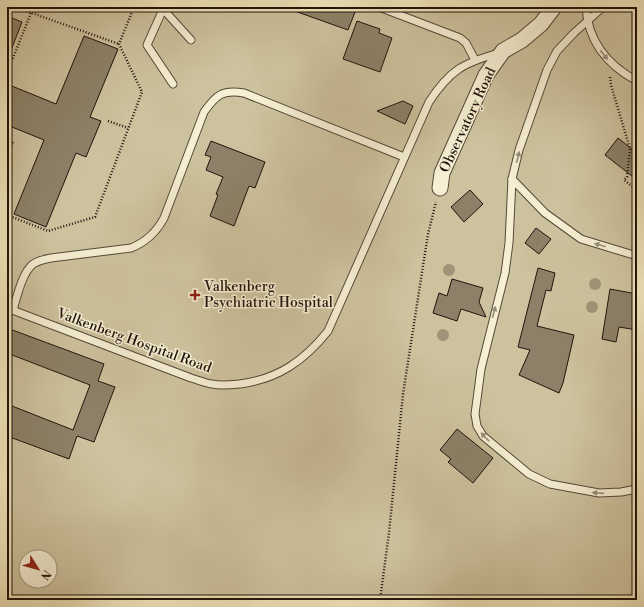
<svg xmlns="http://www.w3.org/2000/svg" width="644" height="607" viewBox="0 0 644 607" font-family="'Libre Bodoni',serif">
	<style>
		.green { fill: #cdc29e; stroke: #766a55; fill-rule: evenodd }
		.building { fill: #8c8168; stroke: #1f130c }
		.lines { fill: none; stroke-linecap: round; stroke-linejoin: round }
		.service-casing { stroke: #544838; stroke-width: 9 }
		.minor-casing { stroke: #544838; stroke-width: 17 }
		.path { stroke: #1f130c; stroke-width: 2.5; stroke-dasharray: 1 2; stroke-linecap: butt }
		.service { stroke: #f6efd3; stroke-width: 7 }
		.minor { stroke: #f6efd3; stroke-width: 15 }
		.tree { fill: #9f9477 }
		.oneway { fill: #958c79 }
		.poi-dot { fill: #8f2418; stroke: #f6efd3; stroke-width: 1.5 }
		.labels { text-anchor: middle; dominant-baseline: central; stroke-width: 3; stroke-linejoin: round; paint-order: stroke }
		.street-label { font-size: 14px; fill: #1f130c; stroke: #f6efd3 }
		.poi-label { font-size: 14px; fill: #1f130c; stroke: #f6efd3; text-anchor: start }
	</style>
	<rect width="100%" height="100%" fill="#f1e6bc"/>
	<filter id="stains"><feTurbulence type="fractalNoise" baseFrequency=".005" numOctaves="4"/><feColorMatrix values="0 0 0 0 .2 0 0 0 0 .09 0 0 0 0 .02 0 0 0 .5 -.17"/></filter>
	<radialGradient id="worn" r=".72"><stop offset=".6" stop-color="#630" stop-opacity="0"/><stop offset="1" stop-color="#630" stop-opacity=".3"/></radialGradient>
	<!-- green -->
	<path class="green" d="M7,7H637V600H7ZM26,557H50V581H26Z"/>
	<!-- building -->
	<g class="building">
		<path d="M289,7H357L348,30L289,9Z"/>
		<path d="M7,16L22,22L8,58H7Z"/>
		<path d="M357,21L380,29L379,33L392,38L380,72L343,59Z"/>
		<path d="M84,36L118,49L90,117L101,121L86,157L76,153L46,227L14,214L44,140L7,125V84L56,104Z"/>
		<path d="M403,101L413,106L405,124L377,111Z"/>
		<path d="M618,138L637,153V180L605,155Z"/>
		<path d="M211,141L265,162L255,188L249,186L234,226L210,216L218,195L216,194L223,177L206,170L211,157L205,155Z"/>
		<path d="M470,190L483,204L464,222L451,207Z"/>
		<path d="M536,228L551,239L539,254L525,243Z"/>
		<path d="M538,268L555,273L551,291L546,290L537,326L574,335L563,383L559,393L519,375L530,350L518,347Z"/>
		<path d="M452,279L483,288L479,302L486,317L461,309L457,321L433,313L439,293L447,296Z"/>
		<path d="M610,289L637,294V330L619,327L616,342L602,339Z"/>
		<path d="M7,328L104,364L98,381L115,387L94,442L77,436L69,459L7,436V404L73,430L90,385L7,353Z"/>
		<path d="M457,429L493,458L473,483L448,462L451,459L440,450Z"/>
	</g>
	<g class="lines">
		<!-- service casing -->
		<g class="service-casing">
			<g id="service">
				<path d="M164,7L147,45L173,84"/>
				<path d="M379,7L460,38L466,43L475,60"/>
				<path d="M586,7C588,41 607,65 637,81"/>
				<path d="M603,7L574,33L557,51L547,70L519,150L512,179L509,243L505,273L481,369L475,414L477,426L483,436L529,474L550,484L599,493L621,492L637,489"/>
				<path d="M163,9L191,40"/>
				<path d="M512,179L545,213L581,239L637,256"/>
				<path d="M7,308L191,378C198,380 205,383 212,384C221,386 230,385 240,384C278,379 304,361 328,331L429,102C450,70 463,63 499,53"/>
				<path d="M13,310C17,297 22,273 33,264C38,261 45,259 51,258L131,248C146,242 156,233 164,218L204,112C216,95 223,89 244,93L404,157"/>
			</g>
		</g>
		<!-- minor casing -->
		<g class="minor-casing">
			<path id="minor" d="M440,188L442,173L486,75L503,51L522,40L541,24L554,7"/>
		</g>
		<!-- path -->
		<g class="path">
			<path d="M15,7L119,44"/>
			<path d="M7,61L13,58L31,13"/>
			<path d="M610,77L611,85L630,149L627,177L624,180L637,190"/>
			<path d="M108,121L128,128"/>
			<path d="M7,157L13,142"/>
			<path d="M7,215L48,231L95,217L142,92L119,44L134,7"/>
			<path d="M380,600L389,533L403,394L428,234L436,202"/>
		</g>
		<!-- service -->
		<use href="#service" class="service"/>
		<!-- minor -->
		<use href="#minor" class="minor"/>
	</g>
	<!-- trees -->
	<g class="tree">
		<circle cx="449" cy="270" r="6"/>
		<circle cx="595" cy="284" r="6"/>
		<circle cx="592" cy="307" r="6"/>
		<circle cx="443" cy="335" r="6"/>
	</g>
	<!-- one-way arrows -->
	<defs><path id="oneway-solid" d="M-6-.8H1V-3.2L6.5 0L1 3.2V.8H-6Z"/></defs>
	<g class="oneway">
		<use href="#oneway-solid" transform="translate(604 55) rotate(52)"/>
		<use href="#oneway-solid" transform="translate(518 157) rotate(-76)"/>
		<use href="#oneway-solid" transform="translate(600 245) rotate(-164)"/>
		<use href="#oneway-solid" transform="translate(494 312) rotate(-75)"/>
		<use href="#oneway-solid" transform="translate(485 437) rotate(-134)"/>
		<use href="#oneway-solid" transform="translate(598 493) rotate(-176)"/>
	</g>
	<!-- markers -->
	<path class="poi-dot" d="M193 289h4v4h4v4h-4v4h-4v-4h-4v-4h4z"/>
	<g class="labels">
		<!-- street labels -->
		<g class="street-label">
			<text transform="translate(468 120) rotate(-65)">Observatory Road</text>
			<text transform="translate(134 341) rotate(20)">Valkenberg Hospital Road</text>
		</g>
		<!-- poi labels -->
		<g class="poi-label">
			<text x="204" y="287">Valkenberg<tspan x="204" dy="16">Psychiatric Hospital</tspan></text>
		</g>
	</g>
	<!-- margin -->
	<rect width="644" height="607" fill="none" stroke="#f1e6bc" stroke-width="24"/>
	<rect x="8" y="8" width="628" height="591" fill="none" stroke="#1f130c" stroke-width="2"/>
	<rect x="12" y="12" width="620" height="583" fill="none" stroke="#1f130c"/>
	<!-- north arrow -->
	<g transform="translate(38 569) rotate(127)"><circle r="19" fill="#f6efd3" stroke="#a09783"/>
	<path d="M0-3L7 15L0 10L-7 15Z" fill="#8f2418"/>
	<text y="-6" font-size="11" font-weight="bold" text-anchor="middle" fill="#1f130c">N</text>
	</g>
	<rect width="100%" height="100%" filter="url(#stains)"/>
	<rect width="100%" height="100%" fill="url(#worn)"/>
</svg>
